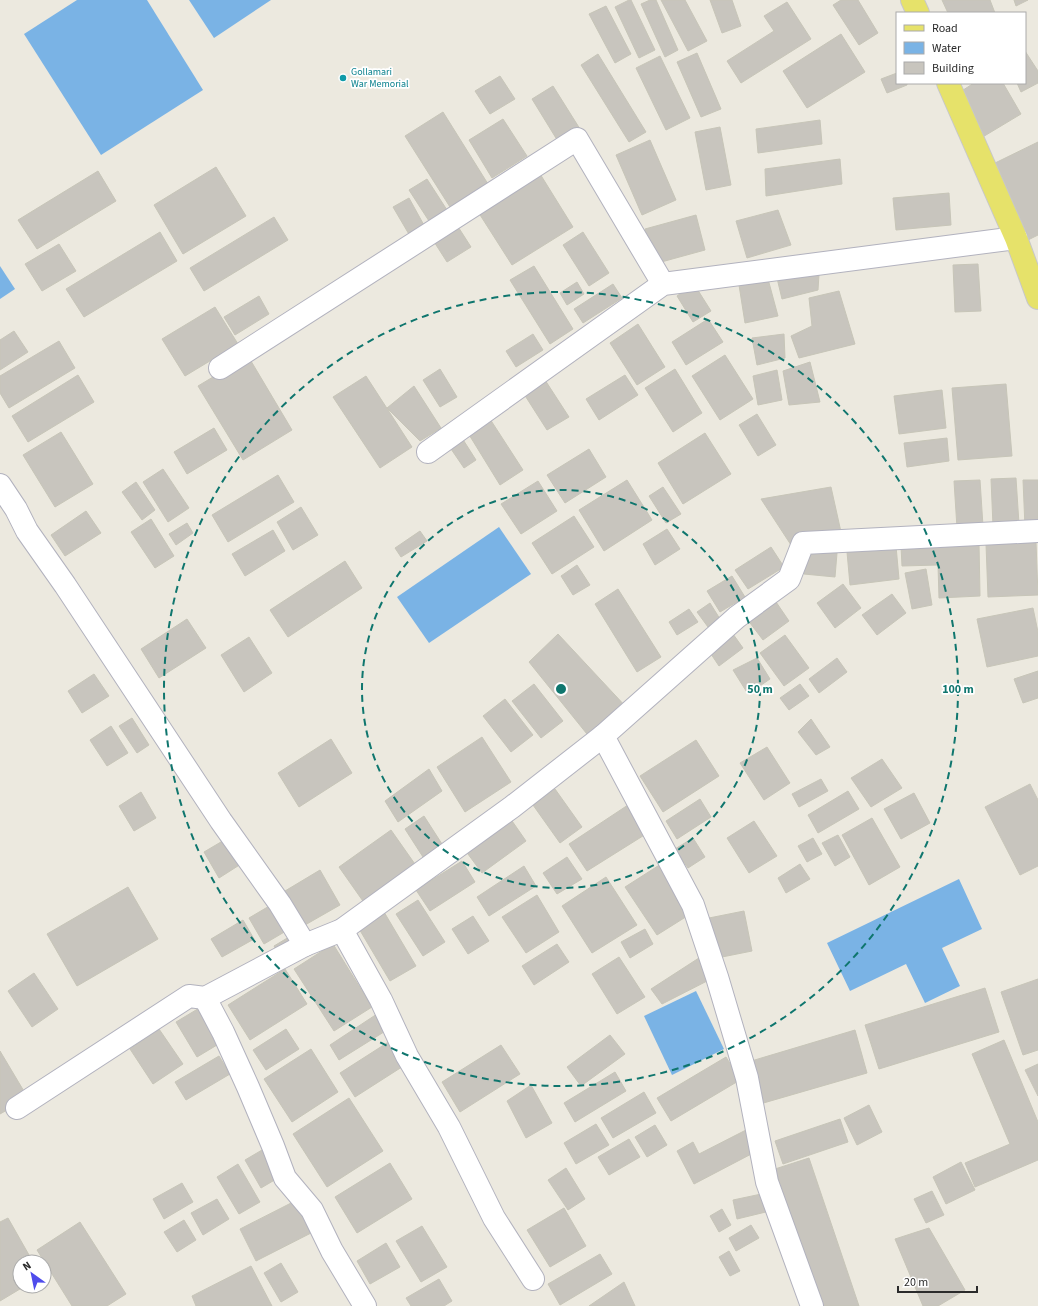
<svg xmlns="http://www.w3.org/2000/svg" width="1038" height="1306" viewBox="0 0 1038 1306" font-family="'Source Sans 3',sans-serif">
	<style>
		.water { fill: #7ab3e5 }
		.building { fill: #c8c5be; stroke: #c7c5b8 }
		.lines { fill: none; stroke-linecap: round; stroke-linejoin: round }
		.street-casing { stroke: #b2b2be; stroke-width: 24 }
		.primary-casing { stroke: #c8c8c8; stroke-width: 24 }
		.street { stroke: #fff; stroke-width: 22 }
		.primary { stroke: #e6e26a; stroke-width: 22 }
		.ring { fill: none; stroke: #0f766e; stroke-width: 2; stroke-dasharray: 7 5 }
		.culture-dot { fill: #0f9aa8; stroke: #fff; stroke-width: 1.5 }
		.labels { text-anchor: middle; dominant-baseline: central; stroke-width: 3.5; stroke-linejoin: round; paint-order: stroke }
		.culture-label { font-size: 10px; fill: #0d838f; stroke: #fff; text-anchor: start }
		.centre { fill: #0f766e; stroke: #fff; stroke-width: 2 }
		.ring-label { font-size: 12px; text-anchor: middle; font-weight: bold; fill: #0f766e; stroke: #fff; stroke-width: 3.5; stroke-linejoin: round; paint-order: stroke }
	</style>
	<rect width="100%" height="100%" fill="#ece9df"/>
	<!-- water -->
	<g class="water">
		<path d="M77,0H147L203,90L101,155L24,34Z"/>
		<path d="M189,0H271L214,38Z"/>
		<path d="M0,266L15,289L0,299Z"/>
		<path d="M499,527L531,574L429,643L397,597Z"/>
		<path d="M959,879L982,929L942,948L960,986L925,1003L906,964L850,991L827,943Z"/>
		<path d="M696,991L724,1049L672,1075L644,1016Z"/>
	</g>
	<!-- building -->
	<g class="building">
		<path d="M629,0H631L655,50L639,58L615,7Z"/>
		<path d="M650,0H656L678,50L665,57L641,4Z"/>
		<path d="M661,0H685L707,41L688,51Z"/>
		<path d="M710,0H732L741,26L722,33Z"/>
		<path d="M841,0H858L878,33L859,45L833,5Z"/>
		<path d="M942,0H990L995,13H948Z"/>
		<path d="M1014,0H1028L1016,6Z"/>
		<path d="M787,2L811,39L741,83L727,61L774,31L764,16Z"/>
		<path d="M606,6L631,54L615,63L589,14Z"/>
		<path d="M841,34L865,72L807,108L783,71Z"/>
		<path d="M1025,51L1038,71V83L1021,92L1017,83H1025Z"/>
		<path d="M697,53L721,109L701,117L677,62Z"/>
		<path d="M598,54L646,132L629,142L581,65Z"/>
		<path d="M660,56L690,118L666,130L636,68Z"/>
		<path d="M897,73V83H907V85L887,93L881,79Z"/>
		<path d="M500,76L515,99L490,114L475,91Z"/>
		<path d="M974,83H1003L1021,114L981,138L957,94Z"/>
		<path d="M553,86L580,129L559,143L532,99Z"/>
		<path d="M443,112L488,184L450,207L405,136Z"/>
		<path d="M503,119L527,156L492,178L469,140Z"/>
		<path d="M820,120L822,144L758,153L756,129Z"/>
		<path d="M720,127L731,185L706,190L695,132Z"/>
		<path d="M650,140L676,200L642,215L616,155Z"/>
		<path d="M1038,142V235L1026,241L993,164Z"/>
		<path d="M840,159L842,184L766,196L765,169Z"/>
		<path d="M216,167L246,216L183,254L154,205Z"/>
		<path d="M537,169L573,227L512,265L475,207Z"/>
		<path d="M98,171L116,201L37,249L18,220Z"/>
		<path d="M427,179L447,210L429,221L409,190Z"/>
		<path d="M949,193L951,225L896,230L893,198Z"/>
		<path d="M409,198L425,227L410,236L393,207Z"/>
		<path d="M778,210L791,245L747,258L736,221Z"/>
		<path d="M696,215L705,250L654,264L645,229Z"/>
		<path d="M274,217L288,240L204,291L190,268Z"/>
		<path d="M455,222L471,247L447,262L431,237Z"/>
		<path d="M160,232L177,261L84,317L66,289Z"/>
		<path d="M583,232L609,273L589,286L563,245Z"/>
		<path d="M59,244L76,271L42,291L25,264Z"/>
		<path d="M978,264L981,311L955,312L953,265Z"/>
		<path d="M534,266L573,329L550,344L510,280Z"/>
		<path d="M819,274L818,290L782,299L777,278Z"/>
		<path d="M768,279L778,316L745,323L739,285Z"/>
		<path d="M577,282L584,294L567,305L560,293Z"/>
		<path d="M613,284L622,298L583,323L574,309Z"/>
		<path d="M694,284L711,311L693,322L677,296Z"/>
		<path d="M839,291L855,344L799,358L791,336L812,326L809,298Z"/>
		<path d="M259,296L269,314L235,335L224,317Z"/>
		<path d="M215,307L238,344L185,376L162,339Z"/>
		<path d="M708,319L723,342L686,365L672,342Z"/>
		<path d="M638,324L665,367L637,385L610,343Z"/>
		<path d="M14,331L28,352L0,370V340Z"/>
		<path d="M533,334L543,350L516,367L506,351Z"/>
		<path d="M784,334L785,358L757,365L752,338Z"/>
		<path d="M59,341L75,368L9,408L0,393V376Z"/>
		<path d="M725,355L753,399L720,420L692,376Z"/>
		<path d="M248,356L292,430L243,460L198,386Z"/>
		<path d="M810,362L820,402L789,405L783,371Z"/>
		<path d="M440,369L457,397L440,407L423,380Z"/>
		<path d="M675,369L702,413L673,432L645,388Z"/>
		<path d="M777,370L782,400L758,405L753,376Z"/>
		<path d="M78,375L94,402L28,442L12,416Z"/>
		<path d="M625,375L638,395L599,420L586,399Z"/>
		<path d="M366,376L412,447L380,468L333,397Z"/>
		<path d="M545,380L569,417L547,430L524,394Z"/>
		<path d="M1006,384L1012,456L958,460L952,388Z"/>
		<path d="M414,386L441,428L420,441L387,408Z"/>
		<path d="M942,390L946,428L899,434L894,396Z"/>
		<path d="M757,414L776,445L758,456L739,425Z"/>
		<path d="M490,419L523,470L500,485L468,433Z"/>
		<path d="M214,428L227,450L187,474L174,452Z"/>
		<path d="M61,432L93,484L55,507L23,455Z"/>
		<path d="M705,433L731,474L683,504L658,463Z"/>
		<path d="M462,438L476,460L464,468L449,446Z"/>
		<path d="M947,438L949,461L907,467L904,443Z"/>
		<path d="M589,449L606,477L565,503L547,475Z"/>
		<path d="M163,469L189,508L168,522L143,482Z"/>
		<path d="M278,475L294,502L228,542L212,515Z"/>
		<path d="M1016,478L1019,524L993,526L991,479Z"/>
		<path d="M627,480L652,520L604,551L579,510Z"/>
		<path d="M980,480L983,526L957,528L954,481Z"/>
		<path d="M1023,480H1038V526L1025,527Z"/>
		<path d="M538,481L557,511L521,534L501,504Z"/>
		<path d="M136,482L155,510L142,520L122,492Z"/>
		<path d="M663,487L681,514L666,523L649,496Z"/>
		<path d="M831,487L841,532L791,545L761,499Z"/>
		<path d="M301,507L318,535L293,550L277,522Z"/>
		<path d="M86,511L101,533L65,556L51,535Z"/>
		<path d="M574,516L594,547L552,574L532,543Z"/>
		<path d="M151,519L174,556L155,568L131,532Z"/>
		<path d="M187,523L193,533L176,545L169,534Z"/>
		<path d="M667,529L680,549L655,565L643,544Z"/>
		<path d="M273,530L285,551L245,576L232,554Z"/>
		<path d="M420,531L427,541L401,557L395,548Z"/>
		<path d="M1036,542L1038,595L988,597L986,544Z"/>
		<path d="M979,543L980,596L939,598L938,565L902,566L901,546Z"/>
		<path d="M896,546L899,579L850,585L847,552Z"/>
		<path d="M771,547L784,567L748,589L735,570Z"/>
		<path d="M806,551L837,553L835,577L804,574Z"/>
		<path d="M345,561L362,588L288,637L270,610Z"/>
		<path d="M577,565L590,585L573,595L561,576Z"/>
		<path d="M926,569L932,605L912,609L905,573Z"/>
		<path d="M732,576L745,597L720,612L707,591Z"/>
		<path d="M843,584L861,608L835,628L817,603Z"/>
		<path d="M618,589L661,657L637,672L595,604Z"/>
		<path d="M892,594L906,613L877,635L862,615Z"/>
		<path d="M774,599L789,621L763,640L747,619Z"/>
		<path d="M710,603L720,619L708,627L697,612Z"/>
		<path d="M1033,608L1038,632V656L987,667L977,619Z"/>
		<path d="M689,609L698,622L677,635L669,622Z"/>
		<path d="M187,619L206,648L159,678L141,649Z"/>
		<path d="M558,634L628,709L591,739L529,662Z"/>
		<path d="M733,634L743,648L719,666L709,651Z"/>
		<path d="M785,635L809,668L784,686L760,653Z"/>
		<path d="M249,637L272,673L244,692L221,655Z"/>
		<path d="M757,658L770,679L748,694L733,670Z"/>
		<path d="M837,658L847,672L819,693L809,679Z"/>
		<path d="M1038,671V698L1023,703L1014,679Z"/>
		<path d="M94,674L109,696L82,713L68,691Z"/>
		<path d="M534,684L563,721L541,738L512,701Z"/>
		<path d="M800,684L809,696L789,710L780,698Z"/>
		<path d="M505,699L533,735L511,752L483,716Z"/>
		<path d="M132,718L149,745L137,753L119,726Z"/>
		<path d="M811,719L830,747L816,755L798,732Z"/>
		<path d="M111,726L128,753L107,766L90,740Z"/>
		<path d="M482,737L511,782L465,812L437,767Z"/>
		<path d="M331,739L352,773L299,807L278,773Z"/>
		<path d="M696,740L719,776L663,812L640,776Z"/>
		<path d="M767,747L790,783L764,800L740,763Z"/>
		<path d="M882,759L902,788L871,807L851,778Z"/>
		<path d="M429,769L442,791L398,822L385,801Z"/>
		<path d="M821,779L828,791L799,807L792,794Z"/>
		<path d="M1030,784L1038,800V866L1020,875L985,807Z"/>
		<path d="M555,789L582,827L560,843L533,805Z"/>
		<path d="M848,791L859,809L818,833L808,815Z"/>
		<path d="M141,792L156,818L134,831L119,806Z"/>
		<path d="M914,793L930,823L901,839L884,809Z"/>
		<path d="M700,799L711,817L677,839L666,821Z"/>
		<path d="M628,805L646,834L587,871L569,844Z"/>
		<path d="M424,816L442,844L423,857L405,829Z"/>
		<path d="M510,818L526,841L482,873L465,850Z"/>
		<path d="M872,818L900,867L869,885L842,835Z"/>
		<path d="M754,821L777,856L749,873L727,838Z"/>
		<path d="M391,830L417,867L365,904L339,867Z"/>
		<path d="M838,835L850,857L835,866L822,843Z"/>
		<path d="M693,838L705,857L688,868L675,849Z"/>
		<path d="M813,838L822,854L807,862L798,846Z"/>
		<path d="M226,839L241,864L219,878L204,852Z"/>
		<path d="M567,857L582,879L557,894L543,873Z"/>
		<path d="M462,861L475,882L430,911L416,890Z"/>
		<path d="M661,864L692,913L657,935L625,887Z"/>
		<path d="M800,864L810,879L786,893L778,878Z"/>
		<path d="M524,866L536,886L489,916L477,897Z"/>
		<path d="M320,870L340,905L305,925L285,891Z"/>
		<path d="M606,877L637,925L592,953L562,906Z"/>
		<path d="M128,887L158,939L77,986L47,934Z"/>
		<path d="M537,895L559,932L526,953L502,917Z"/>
		<path d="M418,900L445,942L423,956L396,914Z"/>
		<path d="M271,905L286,931L264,944L249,918Z"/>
		<path d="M744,911L752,951L717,958L709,918Z"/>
		<path d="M384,912L416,966L390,981L358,927Z"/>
		<path d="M473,916L489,941L468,954L452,929Z"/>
		<path d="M243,920L254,939L222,957L211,939Z"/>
		<path d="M645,929L653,944L630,958L621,942Z"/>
		<path d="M289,937L294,946L279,955L274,946Z"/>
		<path d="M333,944L372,1007L334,1031L294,969Z"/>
		<path d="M557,944L569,962L534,985L522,966Z"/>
		<path d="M702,956L711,979L662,1004L651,989Z"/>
		<path d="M619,957L645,997L617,1014L592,974Z"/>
		<path d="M285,969L307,1004L250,1040L228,1005Z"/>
		<path d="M34,973L58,1009L32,1027L8,991Z"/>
		<path d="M1038,979V1050L1023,1055L1001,992Z"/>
		<path d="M985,988L999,1032L879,1069L865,1025Z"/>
		<path d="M201,1007L222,1042L197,1057L176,1022Z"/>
		<path d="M377,1014L387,1030L339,1060L330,1045Z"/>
		<path d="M159,1029L183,1064L153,1084L130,1049Z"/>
		<path d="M286,1029L299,1049L266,1070L253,1050Z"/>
		<path d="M855,1030L867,1073L760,1104L748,1062Z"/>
		<path d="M610,1035L625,1054L581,1086L567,1067Z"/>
		<path d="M1004,1040L1038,1122V1160L975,1187L965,1163L1010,1144L972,1054Z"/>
		<path d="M390,1041L405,1065L355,1097L340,1073Z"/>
		<path d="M501,1045L520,1074L460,1112L442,1082Z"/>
		<path d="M311,1049L338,1092L292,1122L264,1079Z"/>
		<path d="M0,1051L28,1098L0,1114Z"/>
		<path d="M219,1056L230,1074L186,1100L175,1082Z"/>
		<path d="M726,1057L740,1080L671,1121L657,1098Z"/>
		<path d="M1038,1064V1096L1025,1070Z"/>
		<path d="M615,1072L626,1091L575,1122L564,1103Z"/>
		<path d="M531,1085L552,1123L526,1138L507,1101Z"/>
		<path d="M644,1092L656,1113L613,1138L601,1118Z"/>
		<path d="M349,1098L383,1151L327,1187L293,1134Z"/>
		<path d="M869,1105L882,1132L857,1145L844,1118Z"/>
		<path d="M840,1119L848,1142L783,1164L775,1141Z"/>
		<path d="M596,1124L609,1145L576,1164L564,1143Z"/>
		<path d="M655,1125L667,1145L647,1157L635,1137Z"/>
		<path d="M746,1130L757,1151L694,1184L677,1151L693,1142L699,1154Z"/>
		<path d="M629,1139L640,1157L609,1175L598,1157Z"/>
		<path d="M262,1150L278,1178L261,1188L245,1160Z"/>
		<path d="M809,1158L859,1306H821L775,1169Z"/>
		<path d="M961,1162L975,1190L946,1204L933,1177Z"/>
		<path d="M390,1163L412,1199L357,1233L335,1197Z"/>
		<path d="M238,1164L260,1202L239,1214L217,1177Z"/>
		<path d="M566,1168L585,1199L568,1210L548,1180Z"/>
		<path d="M182,1183L193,1202L164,1219L153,1199Z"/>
		<path d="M932,1191L944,1215L926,1223L914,1199Z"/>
		<path d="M766,1193L770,1211L737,1219L733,1200Z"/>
		<path d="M217,1199L229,1219L203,1235L191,1213Z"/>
		<path d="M297,1200L313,1232L256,1261L240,1229Z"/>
		<path d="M564,1208L586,1246L550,1267L527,1230Z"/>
		<path d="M722,1209L731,1225L719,1232L710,1216Z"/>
		<path d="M8,1218L33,1262H20V1286H25L0,1301V1222Z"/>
		<path d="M184,1220L196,1240L177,1252L164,1232Z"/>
		<path d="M80,1222L126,1294L107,1306H72L37,1250Z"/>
		<path d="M751,1225L759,1238L736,1251L729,1238Z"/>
		<path d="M422,1226L447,1267L421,1282L396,1241Z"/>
		<path d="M929,1228L965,1290L938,1306H923L895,1239Z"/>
		<path d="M386,1243L400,1267L370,1284L357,1261Z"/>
		<path d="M729,1251L740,1271L730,1276L719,1257Z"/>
		<path d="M600,1254L612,1274L560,1305L548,1284Z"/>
		<path d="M281,1263L298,1292L281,1302L264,1273Z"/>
		<path d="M251,1266L272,1306H196L192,1296Z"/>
		<path d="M439,1279L452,1301L444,1306H411L406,1298Z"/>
		<path d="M624,1282L635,1306H589Z"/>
	</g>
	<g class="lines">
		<!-- street casing -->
		<g class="street-casing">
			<g id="street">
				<path d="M220,368L577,139L663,284"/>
				<path d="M428,452L663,284L1016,238"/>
				<path d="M0,485L16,509L27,531L65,585L221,821L280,904L305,945"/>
				<path d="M603,736L693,905L717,977L747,1078L767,1182L812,1306"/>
				<path d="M342,930L381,1000L407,1056L449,1127L494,1218L533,1279"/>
				<path d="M205,998L223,1032L248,1087L273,1146L285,1178L312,1210L332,1251L365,1306"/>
				<path d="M17,1108L189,996L205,998L305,945L342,930L512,807L603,736L737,617L789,579L803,543L1038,531"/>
			</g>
		</g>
		<!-- primary casing -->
		<g class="primary-casing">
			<g id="primary">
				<path d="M912,0L918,13"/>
				<path d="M948,83L1016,238L1038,298"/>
			</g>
		</g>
		<!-- street -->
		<use href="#street" class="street"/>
		<!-- primary -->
		<use href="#primary" class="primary"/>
	</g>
	<!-- distance rings -->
	<g class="ring">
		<circle cx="561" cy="689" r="199"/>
		<circle cx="561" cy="689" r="397"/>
	</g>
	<!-- markers -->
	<circle class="culture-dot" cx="343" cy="78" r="4"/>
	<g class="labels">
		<!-- culture labels -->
		<g class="culture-label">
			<text x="351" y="72">Gollamari<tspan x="351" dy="12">War Memorial</tspan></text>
		</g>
	</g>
	<circle cx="561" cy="689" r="6" class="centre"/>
	<g class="ring-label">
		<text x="760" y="693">50 m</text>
		<text x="958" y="693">100 m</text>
	</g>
	<!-- legend -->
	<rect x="896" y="12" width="130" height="72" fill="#ffffff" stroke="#aaaaaa"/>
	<rect x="904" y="25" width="20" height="6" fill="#e6e26a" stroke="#aaaaaa"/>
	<text x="932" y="32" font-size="12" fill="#2b2b2b">Road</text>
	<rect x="904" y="42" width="20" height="12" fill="#7ab3e5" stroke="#aaaaaa"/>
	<text x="932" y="52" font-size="12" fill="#2b2b2b">Water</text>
	<rect x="904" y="62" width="20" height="12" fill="#c8c5be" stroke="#aaaaaa"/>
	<text x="932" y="72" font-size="12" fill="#2b2b2b">Building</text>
	<!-- north arrow -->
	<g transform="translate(32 1274) rotate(327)"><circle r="19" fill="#ffffff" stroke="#aaaaaa"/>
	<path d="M0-3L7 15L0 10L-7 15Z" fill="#4f4cec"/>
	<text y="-6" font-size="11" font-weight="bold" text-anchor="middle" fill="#2b2b2b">N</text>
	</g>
	<!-- scale -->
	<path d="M898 1286v6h79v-6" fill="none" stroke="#2b2b2b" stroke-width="2"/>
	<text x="904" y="1286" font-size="12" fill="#2b2b2b" stroke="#ffffff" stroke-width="3" paint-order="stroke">20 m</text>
</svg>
